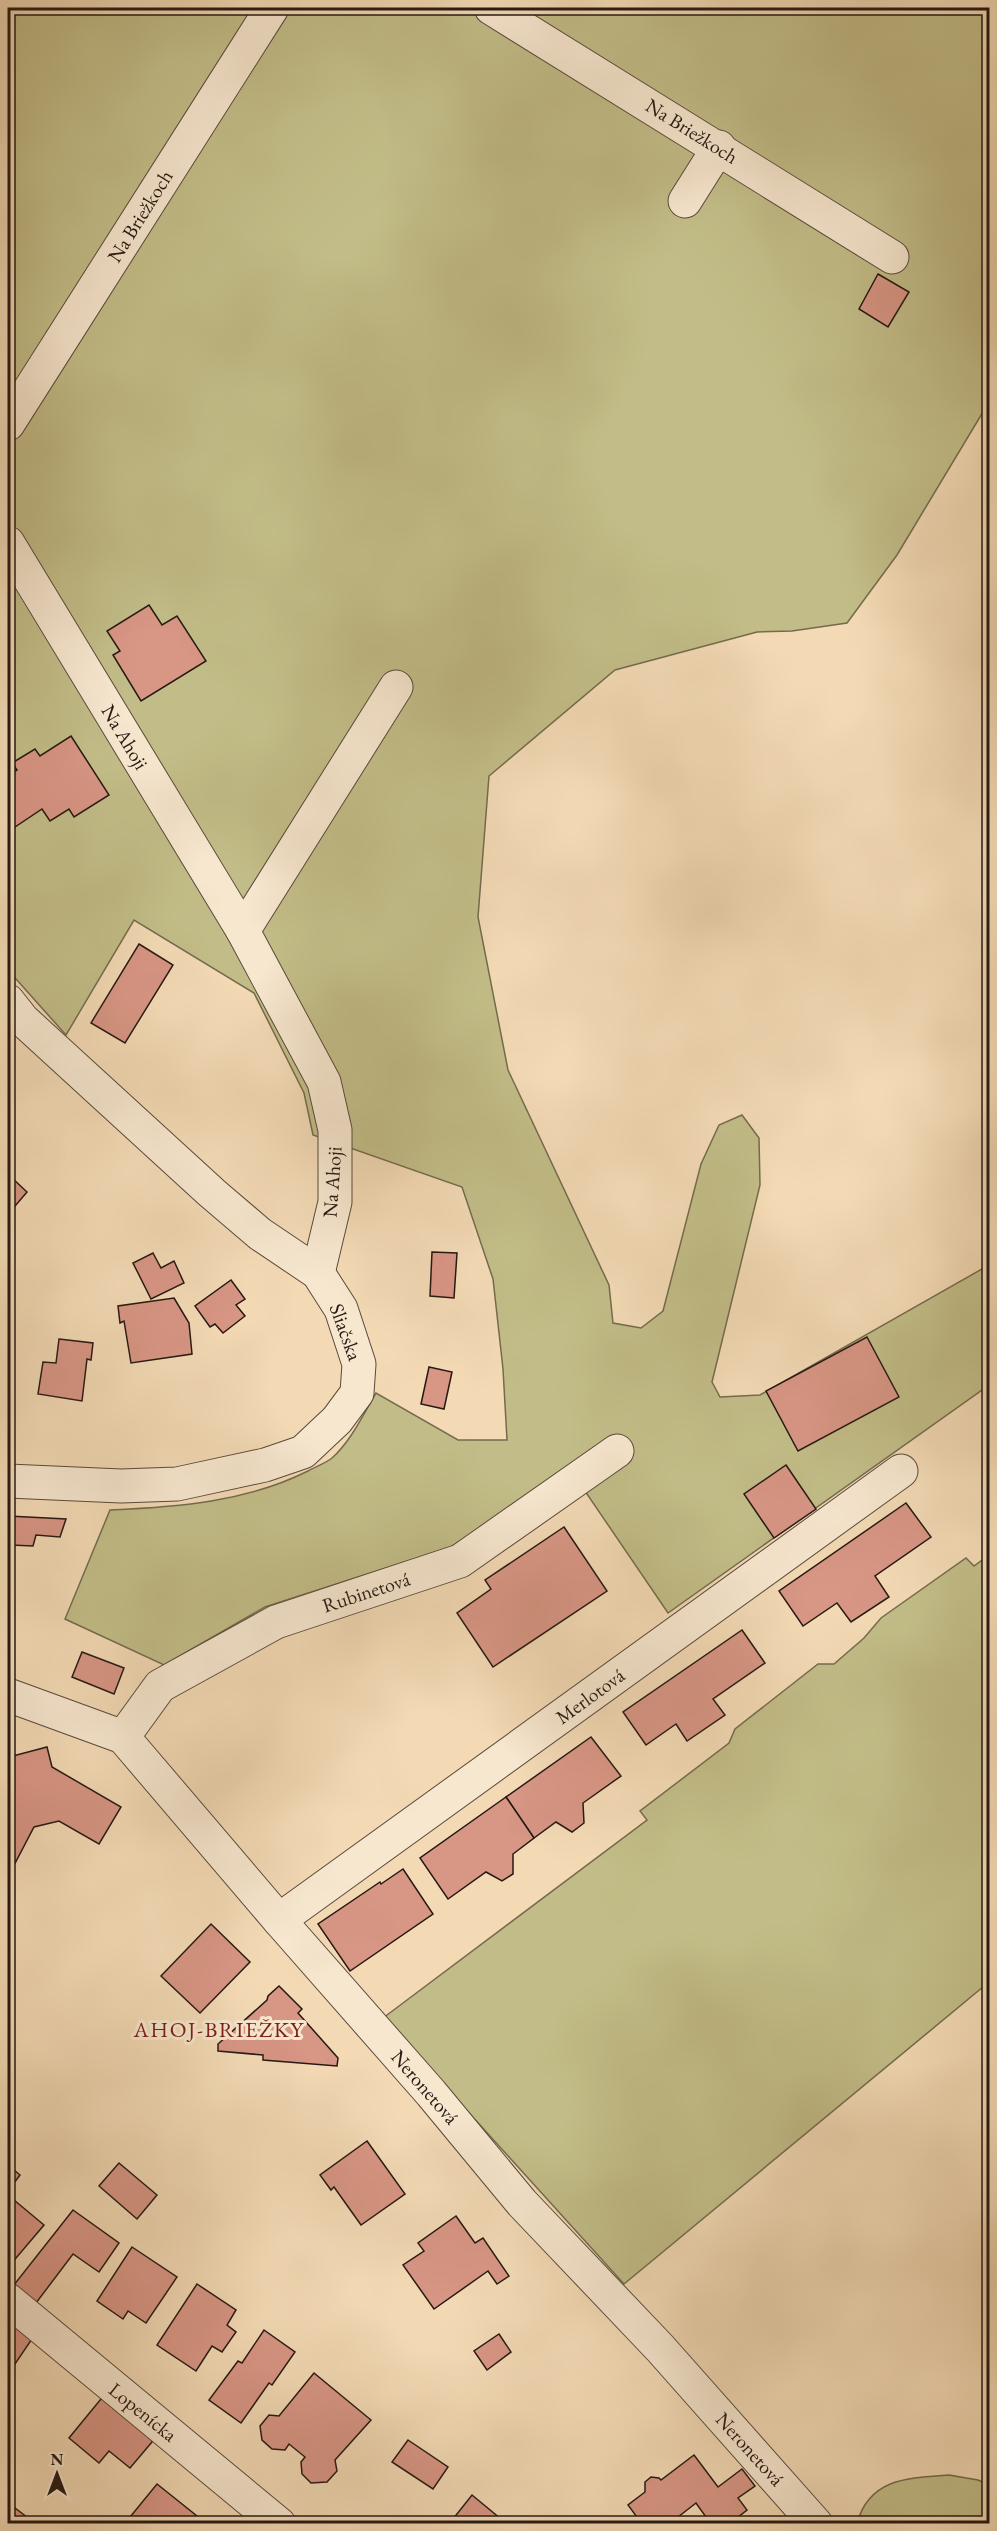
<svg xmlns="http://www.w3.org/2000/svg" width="997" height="2531" viewBox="0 0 997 2531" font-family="'EB Garamond',serif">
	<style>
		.green { fill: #c2bd88; stroke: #746b4e; stroke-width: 1.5 }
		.building { fill: #d89685; stroke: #261913; stroke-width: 1.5 }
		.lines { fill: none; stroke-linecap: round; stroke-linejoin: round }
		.street-casing { stroke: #59493c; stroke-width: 35 }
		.path { stroke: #261913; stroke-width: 4; stroke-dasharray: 1.5 3; stroke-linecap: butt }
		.street { stroke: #f7e7cf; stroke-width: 33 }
		.labels { text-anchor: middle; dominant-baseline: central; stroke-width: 6; stroke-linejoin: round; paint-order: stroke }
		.street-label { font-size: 20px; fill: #261913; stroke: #f7e7cf }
		.quarter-label { font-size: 22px; letter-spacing: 1.5px; fill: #7a1f14; stroke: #f7e7cf }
	</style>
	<rect width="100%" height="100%" fill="#f3dab5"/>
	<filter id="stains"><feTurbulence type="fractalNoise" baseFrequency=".00333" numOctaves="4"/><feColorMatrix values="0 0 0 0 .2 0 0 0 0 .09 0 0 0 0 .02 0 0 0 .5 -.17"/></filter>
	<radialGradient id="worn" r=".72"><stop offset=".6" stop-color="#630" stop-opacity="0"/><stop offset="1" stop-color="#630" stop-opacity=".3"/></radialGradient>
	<!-- green -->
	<g class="green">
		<path d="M8,8H989V402L897,555L847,623L792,631L757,632L615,670L489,776L478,917L508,1070L609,1285L613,1323L641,1328L663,1311L701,1164L719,1125L742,1115L759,1138L760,1185L712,1382L720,1397L760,1395L989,1265V1385L668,1613L570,1469L451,1547L265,1607L164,1665L65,1619L110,1510C178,1507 246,1502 308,1471C315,1467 326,1463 332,1458C351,1441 363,1415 376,1393L458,1440H507L503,1369L493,1279L462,1187L313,1135L304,1093L254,993L134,920L66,1035L8,970Z"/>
		<path d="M989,1555V1982L624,2284L383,2018L647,1820L640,1811L729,1743L735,1729L818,1664H834L864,1638L881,1618L966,1558L974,1566Z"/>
		<path d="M949,2475L978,2480L989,2485V2523H857C870,2478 908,2478 949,2475Z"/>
	</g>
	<!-- building -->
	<g class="building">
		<path d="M878,274L909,292L888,327L859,309Z"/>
		<path d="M149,605L162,625L177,616L206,661L141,701L113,655L120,651L107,631Z"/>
		<path d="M71,736L109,795L74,817L69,809L50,821L42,809L12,829L8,821V776L17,770L12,763L35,749L40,756Z"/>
		<path d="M139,944L173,965L125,1043L91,1023Z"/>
		<path d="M11,1177L27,1192L10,1212L8,1210V1181Z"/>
		<path d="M432,1252L457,1253L454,1298L430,1296Z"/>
		<path d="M153,1253L161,1268L174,1261L184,1283L151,1299L133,1263Z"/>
		<path d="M231,1280L245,1299L236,1305L245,1316L223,1333L215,1324L210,1327L195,1306Z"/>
		<path d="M174,1298L189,1323L192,1354L131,1363L124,1321L120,1323L118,1306Z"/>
		<path d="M867,1337L899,1397L798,1451L766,1391Z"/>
		<path d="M59,1339L93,1343L91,1360L87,1359L82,1401L38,1394L43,1362L56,1363Z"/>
		<path d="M429,1367L452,1372L444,1409L421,1404Z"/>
		<path d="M786,1465L816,1509L774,1538L744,1494Z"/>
		<path d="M906,1503L931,1537L875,1576L889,1597L851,1622L837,1603L803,1626L779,1591Z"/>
		<path d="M8,1516L66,1519L60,1537L36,1535L33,1546L10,1545L8,1554Z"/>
		<path d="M564,1527L607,1591L493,1667L457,1613L491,1589L485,1580Z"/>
		<path d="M742,1630L765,1663L713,1699L725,1715L687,1741L676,1724L646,1745L623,1712Z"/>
		<path d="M82,1652L124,1668L114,1694L72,1677Z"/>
		<path d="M591,1737L621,1776L583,1803L584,1823L572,1832L556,1822L534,1838L506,1797Z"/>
		<path d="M47,1747L52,1767L121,1807L99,1844L59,1821L34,1827L12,1869L8,1866V1789L14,1778L9,1757Z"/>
		<path d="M506,1797L534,1838L513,1854V1874L502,1881L486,1872L448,1899L420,1858Z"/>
		<path d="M403,1869L433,1914L350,1971L318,1924L380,1882L381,1884Z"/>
		<path d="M211,1924L250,1962L200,2013L161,1976Z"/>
		<path d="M279,1986L302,2009L298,2013L338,2058L337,2066L263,2060V2055L218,2051V2044L267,2000L268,1996Z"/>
		<path d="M367,2141L405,2194L361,2225L334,2187L331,2190L320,2175Z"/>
		<path d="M119,2163L157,2195L137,2219L99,2186Z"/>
		<path d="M8,2165L20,2175L8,2191Z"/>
		<path d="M8,2195L44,2225L11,2264L8,2261Z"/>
		<path d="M73,2210L119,2243L99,2272L73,2254L33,2307L10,2290Z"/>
		<path d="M456,2216L475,2243L483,2238L509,2276L497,2284L488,2271L434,2309L403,2265L424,2251L418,2243Z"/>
		<path d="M132,2247L177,2277L146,2323L128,2311L123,2319L97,2301Z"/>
		<path d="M197,2284L236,2310L227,2325L236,2332L222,2352L212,2346L196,2371L157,2345Z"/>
		<path d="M8,2317L34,2336L15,2364L8,2359Z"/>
		<path d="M264,2330L295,2352L272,2385L269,2383L241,2423L209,2400L238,2361L242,2363Z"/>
		<path d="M499,2334L511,2352L487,2370L474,2351Z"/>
		<path d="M314,2373L371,2420L335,2460L337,2471L327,2482L311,2483L302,2474L301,2462L305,2457L289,2444L285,2450L272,2449L262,2440L260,2426L269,2415L279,2416Z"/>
		<path d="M105,2394L157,2436L130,2468L109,2451L99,2463L69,2438Z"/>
		<path d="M408,2440L448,2467L433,2489L392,2462Z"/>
		<path d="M694,2455L718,2487L742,2469L755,2486L738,2498L747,2510L729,2524H711L696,2503L669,2524H642L628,2505L645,2492V2482L651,2477L659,2478L661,2480Z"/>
		<path d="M157,2484L207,2524H128L126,2522Z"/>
		<path d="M472,2495L507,2524H449Z"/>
		<path d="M15,2508L36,2524H8V2518Z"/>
	</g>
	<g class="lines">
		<!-- street casing -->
		<g class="street-casing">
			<g id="street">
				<path d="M491,8L892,257"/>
				<path d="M685,201L719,147"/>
				<path d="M8,424L272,8"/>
				<path d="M8,543L243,931L324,1082L335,1130V1202L318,1273"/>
				<path d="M243,931L396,687"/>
				<path d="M8,1001L23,1020L212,1193L260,1234L318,1273L341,1309L359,1364L357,1393L337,1420L303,1452L265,1465L177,1484L121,1486L8,1481"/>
				<path d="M8,1695L123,1737L279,1920L431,2093L522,2203L660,2348L816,2524"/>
				<path d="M123,1737L160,1686L276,1622L460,1561L617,1451"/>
				<path d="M279,1920L901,1471"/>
				<path d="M8,2300L279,2524"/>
			</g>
		</g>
		<!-- path -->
		<path class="path" d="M984,2524L990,2518"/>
		<!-- street -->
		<use href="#street" class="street"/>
	</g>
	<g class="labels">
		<!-- street labels -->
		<g class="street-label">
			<text transform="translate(692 131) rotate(32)">Na Briežkoch</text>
			<text transform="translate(140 216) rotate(-58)">Na Briežkoch</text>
			<text transform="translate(125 737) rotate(59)">Na Ahoji</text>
			<text transform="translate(332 1182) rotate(-86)">Na Ahoji</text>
			<text transform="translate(346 1332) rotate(70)">Sliačska</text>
			<text transform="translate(366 1592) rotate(-18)">Rubinetová</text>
			<text transform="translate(590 1696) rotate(-36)">Merlotová</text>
			<text transform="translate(425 2087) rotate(49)">Neronetová</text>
			<text transform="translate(143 2412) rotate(39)">Lopenícka</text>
			<text transform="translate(750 2449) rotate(48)">Neronetová</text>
		</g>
		<!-- quarter labels -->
		<g class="quarter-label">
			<text x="219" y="2029">AHOJ-BRIEŽKY</text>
		</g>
	</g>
	<!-- margin -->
	<rect width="997" height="2531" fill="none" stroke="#f3dab5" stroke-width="30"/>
	<rect x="9" y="9" width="979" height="2513" fill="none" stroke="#261913" stroke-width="3"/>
	<rect x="15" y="15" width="967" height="2501" fill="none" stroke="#261913" stroke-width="1.5"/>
	<!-- north arrow -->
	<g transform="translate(57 2474)" stroke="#f7e7cf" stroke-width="4.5" paint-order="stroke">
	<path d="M0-4.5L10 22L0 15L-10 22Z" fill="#261913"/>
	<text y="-9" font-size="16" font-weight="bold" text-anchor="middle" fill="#261913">N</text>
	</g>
	<rect width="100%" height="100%" filter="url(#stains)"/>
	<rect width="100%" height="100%" fill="url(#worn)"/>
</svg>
